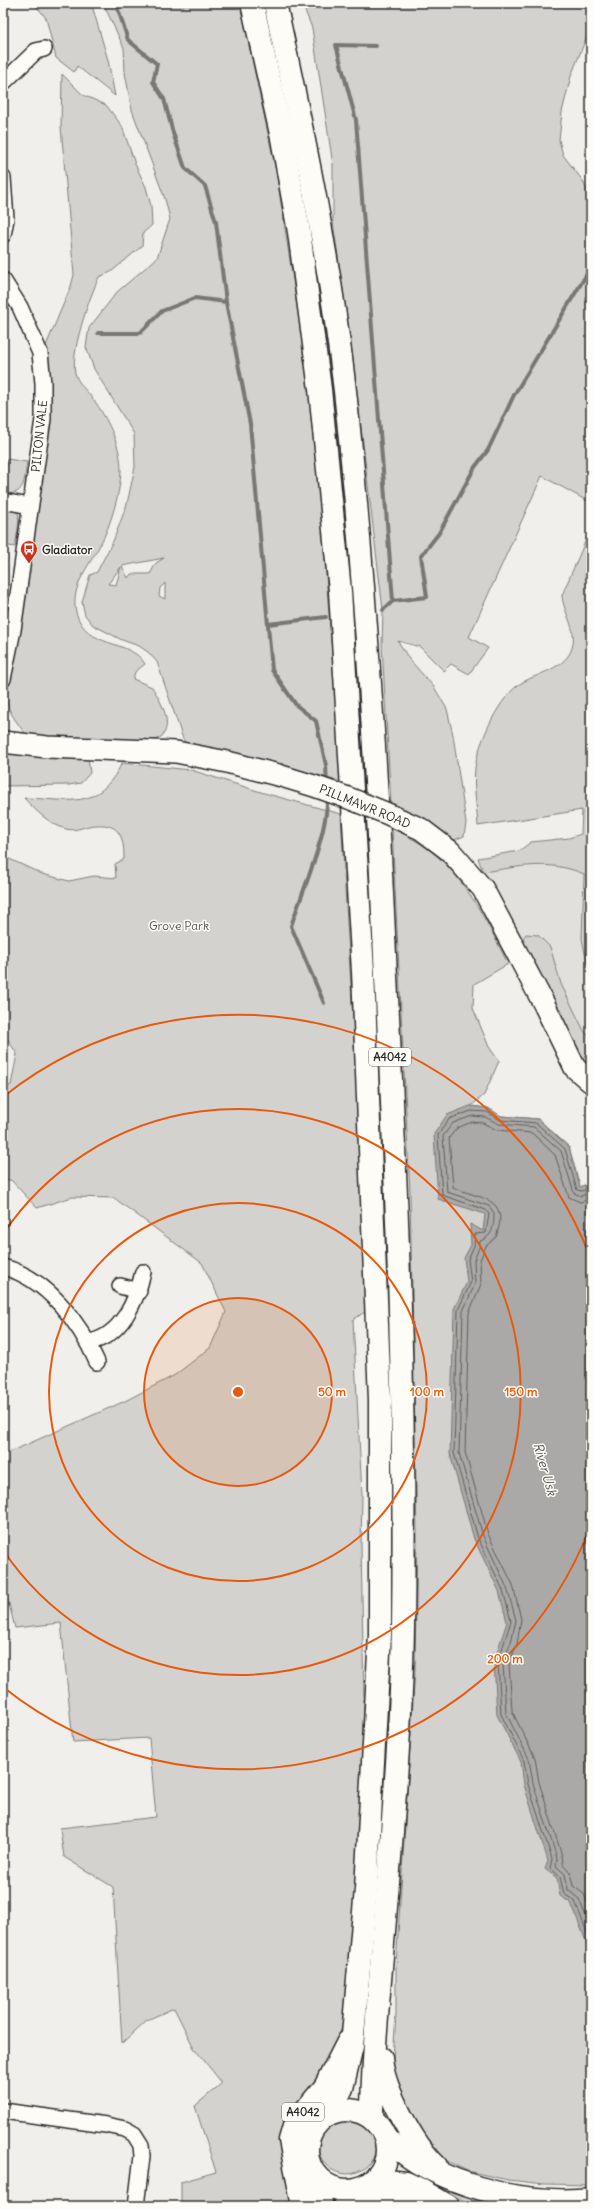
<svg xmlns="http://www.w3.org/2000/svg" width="594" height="2209" viewBox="0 0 594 2209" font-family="Delius,sans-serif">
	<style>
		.built { fill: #e1e0dc }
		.green { fill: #d3d2cf; stroke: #7f7e7d; fill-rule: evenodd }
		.water { fill: #aaa9a7; stroke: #777775 }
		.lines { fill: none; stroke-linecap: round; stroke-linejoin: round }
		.shore { stroke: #5e5d5d; stroke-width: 1 }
		.stream { stroke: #777775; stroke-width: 4 }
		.street-casing { stroke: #2b2b2b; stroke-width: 18 }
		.secondary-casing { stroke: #2b2b2b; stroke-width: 24 }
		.primary-casing { stroke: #2b2b2b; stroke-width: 25 }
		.highway-casing { stroke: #2b2b2b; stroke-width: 25 }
		.street { stroke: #fdfcf7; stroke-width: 15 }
		.secondary { stroke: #fdfcf7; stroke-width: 21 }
		.primary { stroke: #fdfcf7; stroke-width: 22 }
		.highway { stroke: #fdfcf7; stroke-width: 22 }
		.secondary-bridge-casing { stroke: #2b2b2b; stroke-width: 24; stroke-linecap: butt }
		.secondary-bridge { stroke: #fdfcf7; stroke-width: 21 }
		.ring { fill: none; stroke: #e8590c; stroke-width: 2 }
		.labels { text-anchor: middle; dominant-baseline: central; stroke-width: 3; stroke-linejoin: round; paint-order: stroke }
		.shield { fill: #fdfcf7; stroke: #6a6a68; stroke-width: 1 }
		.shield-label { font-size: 11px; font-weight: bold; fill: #2b2b2b }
		.street-label { font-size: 12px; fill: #2b2b2b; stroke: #fdfcf7 }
		.poi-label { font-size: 12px; font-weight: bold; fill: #2b2b2b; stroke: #fdfcf7; text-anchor: start }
		.park-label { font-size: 12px; fill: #555554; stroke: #fdfcf7 }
		.water-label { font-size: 13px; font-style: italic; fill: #575756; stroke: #fdfcf7 }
		.centre { fill: #e8590c; stroke: #fdfcf7; stroke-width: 2 }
		.ring-label { font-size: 12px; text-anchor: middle; font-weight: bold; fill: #e8590c; stroke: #fdfcf7; stroke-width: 3; stroke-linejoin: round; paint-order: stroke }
	</style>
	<rect width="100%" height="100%" fill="#f0efeb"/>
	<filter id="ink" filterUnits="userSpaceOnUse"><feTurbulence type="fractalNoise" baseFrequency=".025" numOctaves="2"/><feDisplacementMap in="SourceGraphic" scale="8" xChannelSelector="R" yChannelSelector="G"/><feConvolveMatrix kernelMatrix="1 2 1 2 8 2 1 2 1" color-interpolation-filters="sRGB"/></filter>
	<g filter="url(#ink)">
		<!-- built -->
		<path class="built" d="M535,865L566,866L584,874L582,939L591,981V1038L584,1031L561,984L550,947L526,934L522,939L503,912L483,872Z"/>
		<!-- green -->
		<g class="green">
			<path d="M34,3H89L93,9L108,60L115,96L77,66L74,72L56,58L46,18Z"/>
			<path d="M103,3H240L276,171L307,370L318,472L342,782L276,764L189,748L183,739L157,662L148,652L139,646L122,640L93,625L85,615L82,602L90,575L97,572L114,539L127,504L135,467L134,434L94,369L86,347L89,328L117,292L157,258L170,219L165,199L132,110L125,73L124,48ZM164,558L156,563L150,574H131L128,578L122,566ZM121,567L116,585L108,584ZM165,583V599L159,596L160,588Z"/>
			<path d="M302,3H591V26L571,76L562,112L559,140L563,155L583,181L591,202V496L589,502L542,476L469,637L488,648L469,674L451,664L444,671L420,647L398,641L409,659L434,687L447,709L453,735L466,823L464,836L452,841L391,805L382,645L383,610L352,352L333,222V165L312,28Z"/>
			<path d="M62,74L83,95L106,105L122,126L135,164L146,187L151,206L152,225L143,233L142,246L111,272L99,277C90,296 68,357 76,376C80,386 90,394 96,403C109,422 121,447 121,470C121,491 110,527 100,545C89,566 70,587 76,612C86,650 130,638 145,664L135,672L133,679L152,687C159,698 174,723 162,736C159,739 154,740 150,741L27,736C2,703 3,702 13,662L43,353L71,286L74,275L61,127Z"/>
			<path d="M7,459L27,462C24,479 26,497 3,493Z"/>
			<path d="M3,505C7,506 13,507 16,509C22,514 16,539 15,547L3,545Z"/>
			<path d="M591,528V981L582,939L584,874C549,859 519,867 483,872L478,858L519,851L531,842L569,838L581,834L582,810L478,826C477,808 473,786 475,768C478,743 500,694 523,682C539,673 566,668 572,648C578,629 563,613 562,595Z"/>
			<path d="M3,753L46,757H88L90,773L81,783L69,785L3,786Z"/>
			<path d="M122,763L191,770L264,793L341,814C349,980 364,1145 366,1311L353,1320L362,1495L361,1545L364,1701L356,1919L343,2023L328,2074L291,2109L281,2142L295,2206H185L181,2200V2182L216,2172L195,2106L222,2083L194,2048L174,2008L147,2020L122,2043L113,1887L64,1857L60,1828L156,1817L149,1738L73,1742L61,1623L15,1628L3,1580V1455L125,1401L175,1375L210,1348L226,1312L202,1263L114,1198L72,1197L37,1208L11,1180L3,1181V1089L11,1085L17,1054L3,1032V856L42,874L69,881L94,876L116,878L115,864L124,859C124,839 121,823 96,825C86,825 77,832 66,829C49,824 36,811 24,798C70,799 97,812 122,763Z"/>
			<path d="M392,828C405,835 420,842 431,851C467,880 488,924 508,964L474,984L473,1008L489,1047L499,1061L484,1095L471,1106L488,1108L501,1116L538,1119L569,1147L580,1187L591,1182V1201L485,1219L483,1231L591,1809V2185L545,2184L508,2180L467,2171L441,2158L417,2132L396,2087L393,2058L396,2015V1965L415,1670L417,1535L410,1192Z"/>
			<path d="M526,934L538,935L550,947L561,984L584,1031L591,1038V1074L586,1071L520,949L522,939Z"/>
			<circle cx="347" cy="2145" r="29"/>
			<path d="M413,2170L480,2200L503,2206H474L411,2174Z"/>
		</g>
		<!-- water -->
		<path class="water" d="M470,1106L488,1108L501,1116L538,1119L569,1147L580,1187L591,1182V1954L571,1903L560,1896L557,1878L545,1869L548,1861L524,1785L521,1762L497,1715L494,1661L507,1622L499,1591L474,1539L450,1454L454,1309L467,1282L464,1258L471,1245L470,1224L483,1231L485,1214L438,1199L434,1134L447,1115Z"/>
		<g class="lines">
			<!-- shore -->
			<g class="shore">
				<path d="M591,1187L582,1191L577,1190L565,1149L536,1123L500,1120L487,1112L471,1111L449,1119L438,1135L442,1195L486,1210L489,1214L486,1233L475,1234L474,1246L468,1259L471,1282L458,1310L454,1453L478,1538L503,1590L511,1621L498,1662L501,1714L524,1761L528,1784L552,1859L550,1868L560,1877L564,1894L575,1901L591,1943"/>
				<path d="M591,1192L581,1196L574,1193L561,1151L534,1127L499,1124L485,1117L472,1116L453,1123L443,1136L447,1192L489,1206L494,1213C494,1226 493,1237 480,1241L479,1248L474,1260L475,1284L463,1311L459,1453L483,1536L507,1588L516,1620L511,1642L503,1663L506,1713L529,1759L533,1783L557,1858L556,1866L565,1874L568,1890L579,1899L591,1929"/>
				<path d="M591,1199L580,1202L569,1197L555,1155L532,1133L497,1130L483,1123L472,1122L457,1128L449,1138L453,1187C479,1200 511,1195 496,1237L486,1246L480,1260L481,1284L469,1313L465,1452L488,1534L513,1585L521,1619L517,1644L509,1664L512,1711L535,1758L539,1782L562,1856L563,1864L570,1872L573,1886L584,1894L591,1912"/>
			</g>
			<!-- stream -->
			<g class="stream">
				<path d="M116,3L128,40L157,64L153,82L164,99L173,133L185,168L205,186L216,222L226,302"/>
				<path d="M376,46L336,45L356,120L393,601"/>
				<path d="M98,333H140L162,311L195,298L226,302L250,424L272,670L296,705L316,721L326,765L327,785"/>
				<path d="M383,610L393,601L427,597L421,556L439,533L475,467L488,450L514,395L591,267"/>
				<path d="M268,624L326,617"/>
				<path d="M324,1003L291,926C303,890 328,833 327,797"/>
			</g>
			<!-- street casing -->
			<g class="street-casing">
				<g id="street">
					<path d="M3,83L36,51L44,49"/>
					<path d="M3,178L6,219L3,235"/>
					<path d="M3,280L20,307L40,353L43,383V419L13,630L3,679"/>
					<path d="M3,501L30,506"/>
					<path d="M3,1267C47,1278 80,1323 97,1362"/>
					<path d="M120,1286L139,1291"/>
					<path d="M89,1342C121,1337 137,1300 143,1272"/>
					<path d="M3,2111L106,2125L125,2129L134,2134L141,2145L142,2156L136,2206"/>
				</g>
			</g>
			<!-- secondary casing -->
			<g class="secondary-casing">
				<g id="secondary">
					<path d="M3,742L47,747L176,752L227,762L278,775"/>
					<path d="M421,829L450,851L483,889L545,1006L575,1068L591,1082"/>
				</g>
			</g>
			<!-- primary casing -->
			<g class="primary-casing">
				<g id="primary">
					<path d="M317,2177L320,2187L321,2206"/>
					<path d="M303,2206L290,2140L295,2123L325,2087L348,2042"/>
					<path d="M345,2206L354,2190"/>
					<path d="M367,2206C388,2191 416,2198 439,2204"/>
				</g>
			</g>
			<!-- highway casing -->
			<g class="highway-casing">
				<g id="highway">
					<path d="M252,3L282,138L299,232L320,389L340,591L363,971L380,1400V1635L366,1889L352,2046L342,2088L330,2113"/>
					<path d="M275,3C303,132 330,260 345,391C366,586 377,782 386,977C397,1194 406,1410 403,1627C401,1741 390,1855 381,1968C377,2018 372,2067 372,2117"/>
					<path d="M381,2058C383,2089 414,2145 436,2166"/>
					<circle cx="347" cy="2150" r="40"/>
					<path d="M387,2140C397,2147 406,2156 417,2162C468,2191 532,2205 591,2199"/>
					<path d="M375,2180L406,2183L419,2189L448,2206"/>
				</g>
			</g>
			<!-- street -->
			<use href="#street" class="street"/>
			<!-- secondary -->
			<use href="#secondary" class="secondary"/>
			<!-- primary -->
			<use href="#primary" class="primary"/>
			<!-- highway -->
			<use href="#highway" class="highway"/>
			<!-- secondary-bridge casing -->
			<g class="secondary-bridge-casing">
				<path id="secondary-bridge" d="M278,775C328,789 375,807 421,829"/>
			</g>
			<!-- secondary-bridge -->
			<use href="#secondary-bridge" class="secondary-bridge"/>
		</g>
	</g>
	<!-- distance rings -->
	<circle cx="238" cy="1392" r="94" fill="#e8590c" fill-opacity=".12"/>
	<g class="ring">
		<circle cx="238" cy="1392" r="94"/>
		<circle cx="238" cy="1392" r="189"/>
		<path d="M3 1234A283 283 0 1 1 3 1550"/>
		<path d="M590 1527A377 377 0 0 1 3 1687M3 1097A377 377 0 0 1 590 1257"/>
	</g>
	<!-- icons -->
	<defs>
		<g id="bus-pin" transform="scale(0.9)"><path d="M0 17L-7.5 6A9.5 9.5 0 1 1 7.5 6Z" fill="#c8321e" stroke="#fdfcf7"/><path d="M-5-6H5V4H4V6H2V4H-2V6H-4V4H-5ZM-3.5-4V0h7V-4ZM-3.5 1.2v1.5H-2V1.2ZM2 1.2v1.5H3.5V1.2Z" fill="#fff"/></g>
	</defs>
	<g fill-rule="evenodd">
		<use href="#bus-pin" x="29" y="549"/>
	</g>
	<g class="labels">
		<!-- shield labels -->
		<g class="shield">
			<rect x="369" y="1048" width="42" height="18" rx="3"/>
			<rect x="282" y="2103" width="42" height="18" rx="3"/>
		</g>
		<g class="shield-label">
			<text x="390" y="1057">A4042</text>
			<text x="303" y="2112">A4042</text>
		</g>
		<!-- street labels -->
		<g class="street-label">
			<text transform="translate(39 436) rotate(-84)">PILTON VALE</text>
			<text transform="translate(365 806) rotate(22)">PILLMAWR ROAD</text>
		</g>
		<!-- poi labels -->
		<g class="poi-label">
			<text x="42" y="549">Gladiator</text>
		</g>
		<!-- park labels -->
		<g class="park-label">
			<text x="179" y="925">Grove Park</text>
		</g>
		<!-- water labels -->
		<g class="water-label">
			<text transform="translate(545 1469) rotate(74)">River Usk</text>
		</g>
	</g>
	<circle cx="238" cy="1392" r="6" class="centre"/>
	<g class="ring-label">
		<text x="332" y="1396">50 m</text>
		<text x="427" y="1396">100 m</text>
		<text x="521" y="1396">150 m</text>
		<text x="505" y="1663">200 m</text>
	</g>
	<!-- margin -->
	<rect width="594" height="2209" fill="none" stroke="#fdfcf7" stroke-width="16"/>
	<rect x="8" y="8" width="578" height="2193" fill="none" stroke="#2b2b2b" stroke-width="1.5" filter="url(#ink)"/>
</svg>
